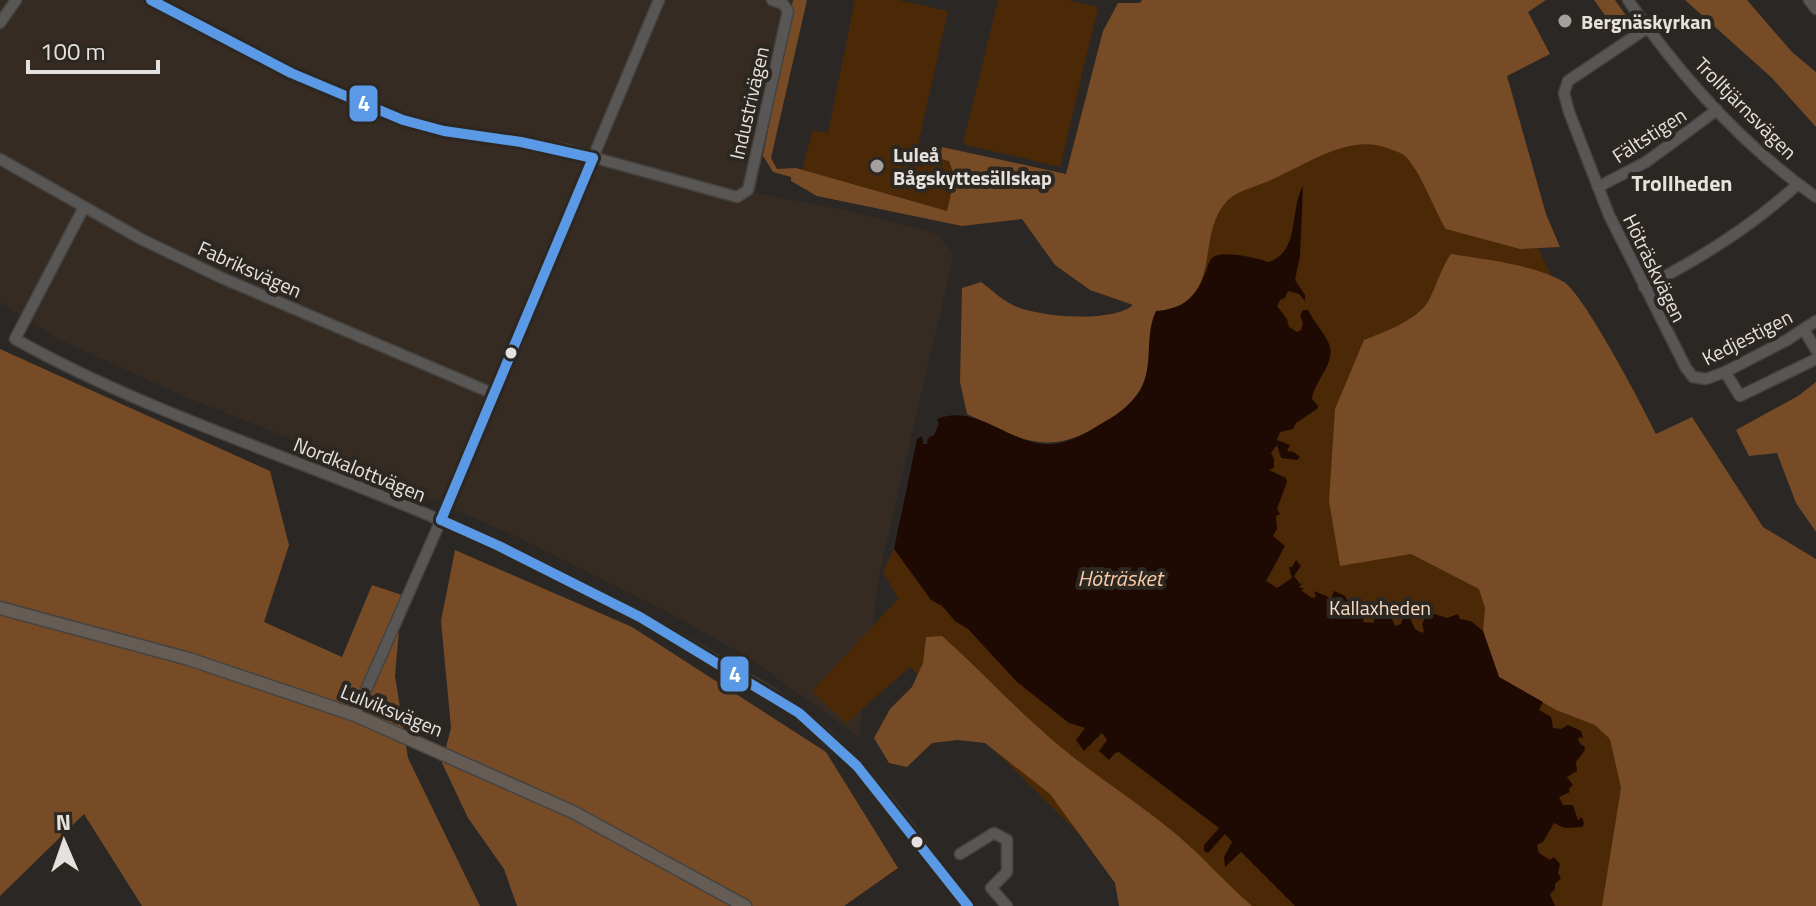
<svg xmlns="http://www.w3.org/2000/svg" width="1816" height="906" viewBox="0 0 1816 906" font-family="'Titillium Web',sans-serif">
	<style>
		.built { fill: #352b23 }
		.green { fill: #4b2907 }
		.forest { fill: #774b26 }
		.water { fill: #1f0a03 }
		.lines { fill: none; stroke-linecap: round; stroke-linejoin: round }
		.minor-casing { stroke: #454340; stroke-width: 13 }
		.major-casing { stroke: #454340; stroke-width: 15 }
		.minor { stroke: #595755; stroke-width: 10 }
		.major { stroke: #645c55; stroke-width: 12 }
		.bus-1-casing { stroke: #2d2722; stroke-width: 16 }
		.bus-1 { stroke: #5a99e5; stroke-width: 10 }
		.poi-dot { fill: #a4a09d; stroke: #2d2722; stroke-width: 3 }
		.bus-dot { fill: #e5e1de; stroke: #2d2722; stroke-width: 3 }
		.labels { text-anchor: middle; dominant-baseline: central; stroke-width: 8; stroke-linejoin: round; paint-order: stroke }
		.poi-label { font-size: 20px; font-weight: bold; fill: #e5e1de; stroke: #2d2722; text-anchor: start }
		.street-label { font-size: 20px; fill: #e5e1de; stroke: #2d2722 }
		.park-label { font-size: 20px; fill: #f8d9c1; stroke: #2d2722 }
		.neighbourhood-label { font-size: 22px; font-weight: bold; fill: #e5e1de; stroke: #2d2722 }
		.water-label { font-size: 22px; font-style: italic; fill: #f6c8a4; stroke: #2d2722 }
		.line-badge { stroke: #2d2722; stroke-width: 3 }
		.badge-label { font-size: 22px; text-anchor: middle; font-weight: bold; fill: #fff }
	</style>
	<rect width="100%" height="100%" fill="#2a2725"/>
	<!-- built -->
	<path class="built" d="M0,0H793L756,193L844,210L938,234L954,254L879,575L859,737L746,656L664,610L524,540L329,454L183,396L54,337L0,302Z"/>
	<!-- green -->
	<g class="green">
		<path d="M855,0H898L948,11L916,153L950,161L955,177L947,211L802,170L813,130L828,133Z"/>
		<path d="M998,0H1068L1098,7L1060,167L963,144Z"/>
		<path d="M1273,72L1501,166L1553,280L1816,906H1149L1138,892L910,667L846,723L812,691L898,599L883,571L894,549L918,579L1190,376L1088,186Z"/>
	</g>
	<!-- forest -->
	<g class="forest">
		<path d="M793,0H807L771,158L777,169L796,168L947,211L955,177L949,161L940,159L942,147L1066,174L1103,31L1118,3H1140L1142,0H1546L1528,12L1550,54L1507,76L1546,214L1560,247L1520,249L1446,229C1434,210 1420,169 1404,155C1400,152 1392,150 1387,148C1348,134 1308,164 1273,179C1261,185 1239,190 1229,199C1192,235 1228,303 1156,312C1152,334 1151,371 1140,390C1130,406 1115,417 1099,426C1043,458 1020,438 967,414L960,382L962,288L981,282C992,290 1004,302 1017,307C1042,317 1112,323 1133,305L1090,290L1055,265L1022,219L962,226L817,196L791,181V177L773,172L763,156Z"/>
		<path d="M1594,0H1615L1625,14L1630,28L1619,35Z"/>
		<path d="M1685,0H1747L1792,52L1816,72V127L1772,78Z"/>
		<path d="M1451,254C1483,259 1536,265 1564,282C1585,296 1643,407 1656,434L1692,417L1763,527L1816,559V906H1602L1621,788L1610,739L1595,725L1556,710L1499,677L1483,631L1485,608L1479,589L1411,554L1340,566L1329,501L1335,409L1364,340C1384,332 1410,323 1425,306C1434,295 1440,269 1451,254Z"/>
		<path d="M0,349L270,471L289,545L264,622L342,657L372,585L402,595L395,676L408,758L480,906H142L84,814L0,896Z"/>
		<path d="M1816,382V532L1796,503L1777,453L1749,456L1736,430L1798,396Z"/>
		<path d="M455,550L632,627L826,752L898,868L844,906H517L504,869L468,818L442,763L451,728L441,621Z"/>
		<path d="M942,636C976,666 1006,699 1040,729C1081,767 1128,795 1171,830C1200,853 1224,882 1252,906H1119L1115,883L1050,794L985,743L957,740L932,743L907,767L889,763L874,738L890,709L912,687L923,663L926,637Z"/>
	</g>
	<!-- water -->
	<path class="water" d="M1303,186L1300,256L1295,280L1305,295V301L1299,294L1288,291L1285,298L1281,299L1277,306L1287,319L1289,327L1297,332L1301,330L1303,323L1300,316L1303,310H1308C1314,322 1324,332 1329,344C1337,362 1314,381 1312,399L1318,406L1317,409L1296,423L1293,429L1280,432L1277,440L1290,445L1287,451L1294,452L1300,457L1297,460L1281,458L1277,445L1271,453L1274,459V468L1269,470L1286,478L1287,482L1277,509L1280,514L1276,516L1277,529L1273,536L1285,546L1266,581L1277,588L1292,578L1289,567H1292L1296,560L1301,566L1294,576L1300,584L1303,583L1299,587L1305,589L1301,590L1312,598L1316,597L1314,591L1331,598L1334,591L1345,596L1350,605L1360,608L1365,616L1363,622L1374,623V619H1392L1395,626L1401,624L1404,615L1408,614L1415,629L1422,633L1424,631L1422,624L1428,612L1447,618L1458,614L1460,619L1471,621L1483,631L1499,677L1543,702L1539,710L1551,717L1553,728L1561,729L1568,725L1581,731L1583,738L1579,737L1578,740L1582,746L1584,745L1585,750L1576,762L1577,771L1567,777L1573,785L1569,789L1570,792L1559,797L1563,805H1573L1578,820L1582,817L1584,824L1582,827L1565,828L1554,823L1543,842L1537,845L1539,853L1550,860L1554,857L1560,864L1558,873L1561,878L1555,884V889L1550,894L1555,906H1295L1241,852L1225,867L1224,857L1232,842L1225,834L1208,853L1204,851V845L1219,828L1119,752L1115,753L1109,760L1099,751L1107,740L1102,733L1084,751L1076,740L1085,728L1069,723L1017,682L968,629L955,621L942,606L931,600L894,549L917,439L922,436L923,444H927L928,438L934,435L939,424L937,419C979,402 1012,448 1054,444C1070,442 1085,434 1099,425C1115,416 1131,406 1141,389C1154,365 1144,336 1156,311C1181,309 1194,300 1204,276C1207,271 1208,262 1212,258C1220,249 1258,258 1268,262C1301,252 1289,210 1303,186Z"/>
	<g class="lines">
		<!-- minor casing -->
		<g class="minor-casing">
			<g id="minor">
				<path d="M151,0L291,73L403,120L444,131L567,150L737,197L748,190L788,11L783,4L772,0"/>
				<path d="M1628,0C1679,74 1742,145 1816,197"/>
				<path d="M1809,0L1816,9"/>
				<path d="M0,23L16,0"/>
				<path d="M1647,28L1568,81L1564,93L1569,112L1609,215L1686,368L1693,377L1706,379L1725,372L1787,340L1816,321"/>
				<path d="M0,159L141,239L222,278L494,394"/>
				<path d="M1598,187L1646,162L1717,110"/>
				<path d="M84,207L15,339C142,410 280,453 414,509C505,546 594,590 679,639C729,668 782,696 825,734C880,784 923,848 968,906"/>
				<path d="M1644,287C1700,259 1751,227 1798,184"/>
				<path d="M1804,330L1816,350"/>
				<path d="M1725,372L1740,396L1816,359"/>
				<path d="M355,715L441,520L659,0"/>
				<path d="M960,854L994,833L1007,840V872L991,888L1007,906"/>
			</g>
		</g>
		<!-- major casing -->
		<g class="major-casing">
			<path id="major" d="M0,608L189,659L355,715L573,812L745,906"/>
		</g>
		<!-- minor -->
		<use href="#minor" class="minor"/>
		<!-- major -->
		<use href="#major" class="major"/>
		<!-- bus-1 casing -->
		<g class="bus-1-casing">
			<g id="bus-1">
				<path d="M151,0L291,73L403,120L444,131L521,142L593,158"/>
				<path d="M441,520L499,546L640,617L799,713L857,766L968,906"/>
				<path d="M441,520L593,158"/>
			</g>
		</g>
		<!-- bus-1 -->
		<use href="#bus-1" class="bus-1"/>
	</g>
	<!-- markers -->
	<g class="poi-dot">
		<circle cx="1565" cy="21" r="8"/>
		<circle cx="877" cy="166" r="8"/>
	</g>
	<g class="bus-dot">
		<circle cx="511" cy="353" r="7"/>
		<circle cx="917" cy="842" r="7"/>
	</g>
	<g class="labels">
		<!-- poi labels -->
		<g class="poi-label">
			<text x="1581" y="21">Bergnäskyrkan</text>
			<text x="893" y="154">Luleå<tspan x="893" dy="23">Bågskyttesällskap</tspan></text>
		</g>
		<!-- street labels -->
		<g class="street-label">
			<text transform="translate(749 103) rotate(-77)">Industrivägen</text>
			<text transform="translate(1746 108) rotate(45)">Trolltjärnsvägen</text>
			<text transform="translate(1649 135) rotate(-33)">Fältstigen</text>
			<text transform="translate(1655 268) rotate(64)">Höträskvägen</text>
			<text transform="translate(250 269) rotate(24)">Fabriksvägen</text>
			<text transform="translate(1747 337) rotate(-27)">Kedjestigen</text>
			<text transform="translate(360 469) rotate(22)">Nordkalottvägen</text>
			<text transform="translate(392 710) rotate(22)">Lulviksvägen</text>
		</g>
		<!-- park labels -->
		<g class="park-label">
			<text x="1380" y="607">Kallaxheden</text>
		</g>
		<!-- neighbourhood labels -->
		<g class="neighbourhood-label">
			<text x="1682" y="183">Trollheden</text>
		</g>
		<!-- water labels -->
		<g class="water-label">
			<text x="1120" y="578">Höträsket</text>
		</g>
	</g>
	<g class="line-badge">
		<rect x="348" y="84" width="31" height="39" rx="8" fill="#5a99e5"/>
		<rect x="719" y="655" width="31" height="38" rx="8" fill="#5a99e5"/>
	</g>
	<g class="badge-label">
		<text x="364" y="111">4</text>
		<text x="735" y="682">4</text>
	</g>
	<!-- north arrow -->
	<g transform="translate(64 842) rotate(358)" stroke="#2d2722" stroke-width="6" paint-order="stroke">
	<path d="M0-6L14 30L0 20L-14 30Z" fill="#e5e1de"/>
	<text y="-12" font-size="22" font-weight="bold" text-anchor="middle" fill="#e5e1de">N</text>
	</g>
	<!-- scale -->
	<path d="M28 60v12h130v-12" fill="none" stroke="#e5e1de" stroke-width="4"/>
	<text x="40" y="60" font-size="24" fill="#e5e1de" stroke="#2d2722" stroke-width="6" paint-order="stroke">100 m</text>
</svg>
